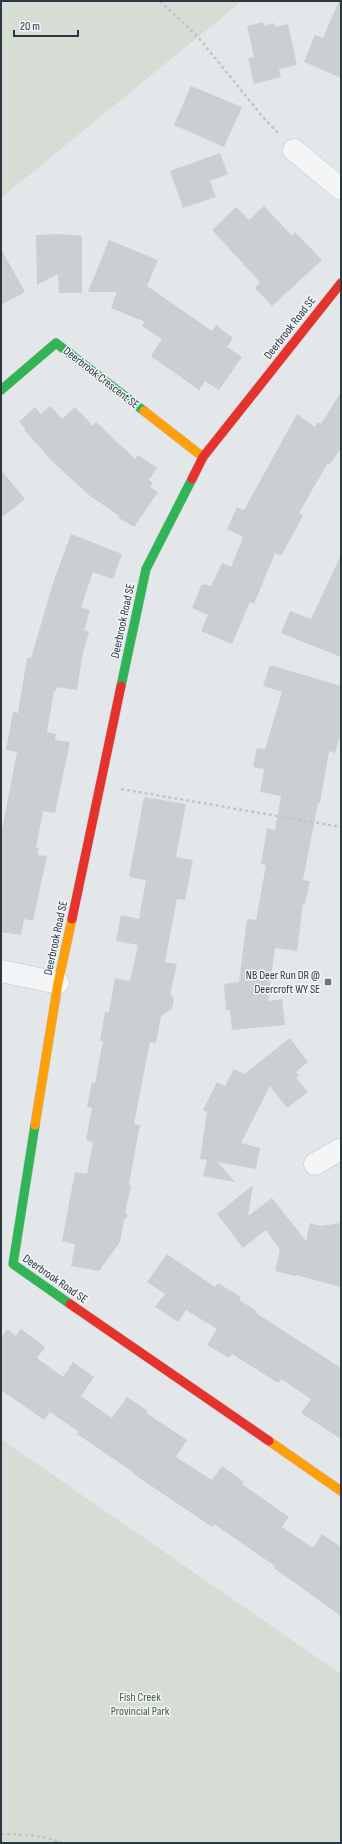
<svg xmlns="http://www.w3.org/2000/svg" width="342" height="1844" viewBox="0 0 342 1844" font-family="'Sofia Sans Condensed',sans-serif">
	<style>
		.green { fill: #d6ddd5 }
		.building { fill: #cccfd1 }
		.lines { fill: none; stroke-linecap: round; stroke-linejoin: round }
		.street-casing { stroke: #c2c5c7; stroke-width: 23 }
		.fast-casing { stroke: #c2c5c7; stroke-width: 10 }
		.slow-casing { stroke: #c2c5c7; stroke-width: 10 }
		.jam-casing { stroke: #c2c5c7; stroke-width: 10 }
		.path { stroke: #c2c6c8; stroke-width: 2.5; stroke-dasharray: 3 3; stroke-linecap: butt }
		.street { stroke: #f3f5f6; stroke-width: 22 }
		.fast { stroke: #30b455; stroke-width: 9 }
		.slow { stroke: #ff9f0a; stroke-width: 9 }
		.jam { stroke: #e5322d; stroke-width: 9 }
		.poi-dot { fill: #6b757c; stroke: #f2f6f8; stroke-width: 1.5 }
		.labels { text-anchor: middle; dominant-baseline: central; stroke-width: 3; stroke-linejoin: round; paint-order: stroke }
		.street-label { font-size: 12px; fill: #2a3842; stroke: #f2f6f8 }
		.poi-label { font-size: 12px; fill: #2a3842; stroke: #f2f6f8; text-anchor: end }
		.park-label { font-size: 12px; fill: #475e38; stroke: #f2f6f8 }
	</style>
	<rect width="100%" height="100%" fill="#e4e7e9"/>
	<!-- green -->
	<g class="green">
		<path d="M1,1H242L1,198Z"/>
		<path d="M1,1439L341,1674V1843H1Z"/>
	</g>
	<!-- building -->
	<g class="building">
		<path d="M339,1H341V78L304,62L315,35L323,38Z"/>
		<path d="M263,22L264,26L274,23L275,27L288,24L297,65L279,69L281,77L254,84L248,58L254,57L247,26Z"/>
		<path d="M191,86L242,107L224,147L174,125Z"/>
		<path d="M220,153L228,174L210,181L216,197L183,208L170,171Z"/>
		<path d="M264,206L292,236L295,232L322,260L272,306L255,288L260,282L212,230L236,207L249,220Z"/>
		<path d="M62,234L82,236V293H59L58,274L37,285L36,235Z"/>
		<path d="M109,240L158,260L147,286L212,331L216,325L233,338L227,347L242,357L219,390L205,381L199,390L151,356L162,339L142,326L145,322L111,308L117,292H88Z"/>
		<path d="M1,249L25,292L1,305Z"/>
		<path d="M341,392V449L329,465L327,464L299,513L303,516L281,556L275,553L254,604L250,602L232,644L201,631L208,615L192,608L201,586L203,584L211,586L222,563L231,567L243,537L227,529L237,507L244,510L297,414L315,427L318,422L321,424Z"/>
		<path d="M50,406L62,419L75,407L93,426L96,422L135,459L138,455L157,468L149,480L153,483L150,487L158,492L134,527L119,518L118,515L90,496L52,461L24,430L25,428L19,422L35,407L41,414Z"/>
		<path d="M1,470L25,499L1,518Z"/>
		<path d="M71,534L122,554L113,579L93,572L81,607L90,610L84,630L89,632L83,653L77,690L57,687L56,691H54L47,732L56,734L55,740L70,742L55,813L43,811L36,848H39L37,855L47,856L33,921L24,919L21,935L1,932V835L17,752L6,750L13,712L18,713L27,658H31L53,583Z"/>
		<path d="M341,555V657L281,633L290,611L311,619Z"/>
		<path d="M270,665L341,686V733L335,753L329,751L320,803H318L303,880L310,881L305,904H303L297,951L275,948L268,1001L282,999L285,1025L232,1030L230,1010H226L224,984L239,982L247,919L256,920L266,865L261,864L267,828L275,830L281,796L260,792L264,769L253,767L257,748L265,749L282,692L263,686Z"/>
		<path d="M144,797L186,804L176,857L193,860L185,900L177,899L165,962L177,964L170,994L174,999L172,1009L161,1016L156,1043L150,1042L134,1124L140,1125L129,1183L131,1187L125,1211L128,1216L124,1220L120,1242L99,1271L71,1266L75,1244L62,1241L75,1172L87,1174L93,1142L86,1140L92,1108L87,1107L92,1082L95,1083L103,1041H100L105,1012H109L115,978L130,981L138,945L116,941L121,915L139,919L146,880L129,877Z"/>
		<path d="M290,1038L308,1062L296,1072L299,1076L296,1078L308,1092L287,1108L270,1086L241,1143L260,1148L256,1169L218,1162L235,1182L203,1176L207,1160L200,1159L207,1112L203,1110L217,1082L225,1086L234,1069L244,1074Z"/>
		<path d="M253,1185L248,1216L272,1198L306,1241L310,1223L321,1226L341,1223V1287L296,1275L295,1276L275,1271L280,1250L266,1230L243,1248L217,1214Z"/>
		<path d="M167,1254L215,1287L218,1283L241,1297L239,1300L257,1311L256,1313L341,1368V1439L301,1413L311,1399L281,1379L278,1383L232,1354L229,1358L207,1345L217,1329L186,1310L178,1322L155,1307L165,1294L147,1282Z"/>
		<path d="M7,1329L16,1336L21,1329L45,1347L37,1358L63,1377L73,1362L94,1377L81,1396L112,1418L127,1397L148,1411L146,1413L187,1440L176,1457L212,1480L222,1466L244,1482L242,1484L289,1517L282,1527L313,1548L322,1534L341,1547V1616L274,1568L275,1566L214,1524L212,1527L132,1473L133,1472L77,1434L79,1432L50,1412L44,1420L1,1390V1338Z"/>
	</g>
	<g class="lines">
		<!-- street casing -->
		<g class="street-casing">
			<g id="street">
				<path d="M294,150L341,189"/>
				<path d="M1,971L58,983"/>
				<path d="M315,1164L341,1149"/>
			</g>
		</g>
		<!-- fast casing -->
		<g class="fast-casing">
			<g id="fast">
				<path d="M1,390L56,343L144,411"/>
				<path d="M121,686L146,569L192,479"/>
				<path d="M35,1125L13,1264L70,1304"/>
			</g>
		</g>
		<!-- slow casing -->
		<g class="slow-casing">
			<g id="slow">
				<path d="M144,411L203,457"/>
				<path d="M35,1125L58,983L72,919"/>
				<path d="M269,1441L341,1491"/>
			</g>
		</g>
		<!-- jam casing -->
		<g class="jam-casing">
			<g id="jam">
				<path d="M192,479L203,457L341,283"/>
				<path d="M72,919L121,686"/>
				<path d="M70,1304L269,1441"/>
			</g>
		</g>
		<!-- path -->
		<g class="path">
			<path d="M160,1L198,37L262,116L280,135"/>
			<path d="M121,789L341,827"/>
			<path d="M1,1834C22,1834 42,1835 62,1843"/>
		</g>
		<!-- street -->
		<use href="#street" class="street"/>
		<!-- fast -->
		<use href="#fast" class="fast"/>
		<!-- slow -->
		<use href="#slow" class="slow"/>
		<!-- jam -->
		<use href="#jam" class="jam"/>
	</g>
	<!-- markers -->
	<rect class="poi-dot" x="324" y="978" width="8" height="8" rx="2"/>
	<g class="labels">
		<!-- street labels -->
		<g class="street-label">
			<text transform="translate(290 328) rotate(-52)">Deerbrook Road SE</text>
			<text transform="translate(101 378) rotate(38)">Deerbrook Crescent SE</text>
			<text transform="translate(123 621) rotate(-78)">Deerbrook Road SE</text>
			<text transform="translate(56 938) rotate(-78)">Deerbrook Road SE</text>
			<text transform="translate(55 1279) rotate(35)">Deerbrook Road SE</text>
		</g>
		<!-- poi labels -->
		<g class="poi-label">
			<text x="320" y="975">NB Deer Run DR @<tspan x="320" dy="14">Deercroft WY SE</tspan></text>
		</g>
		<!-- park labels -->
		<g class="park-label">
			<text x="140" y="1697">Fish Creek<tspan x="140" dy="14">Provincial Park</tspan></text>
		</g>
	</g>
	<!-- border -->
	<rect width="342" height="1844" fill="none" stroke="#2a3842" stroke-width="4"/>
	<!-- scale -->
	<path d="M14 30v6h64v-6" fill="none" stroke="#2a3842" stroke-width="2"/>
	<text x="20" y="30" font-size="12" fill="#2a3842" stroke="#f2f6f8" stroke-width="3" paint-order="stroke">20 m</text>
</svg>
